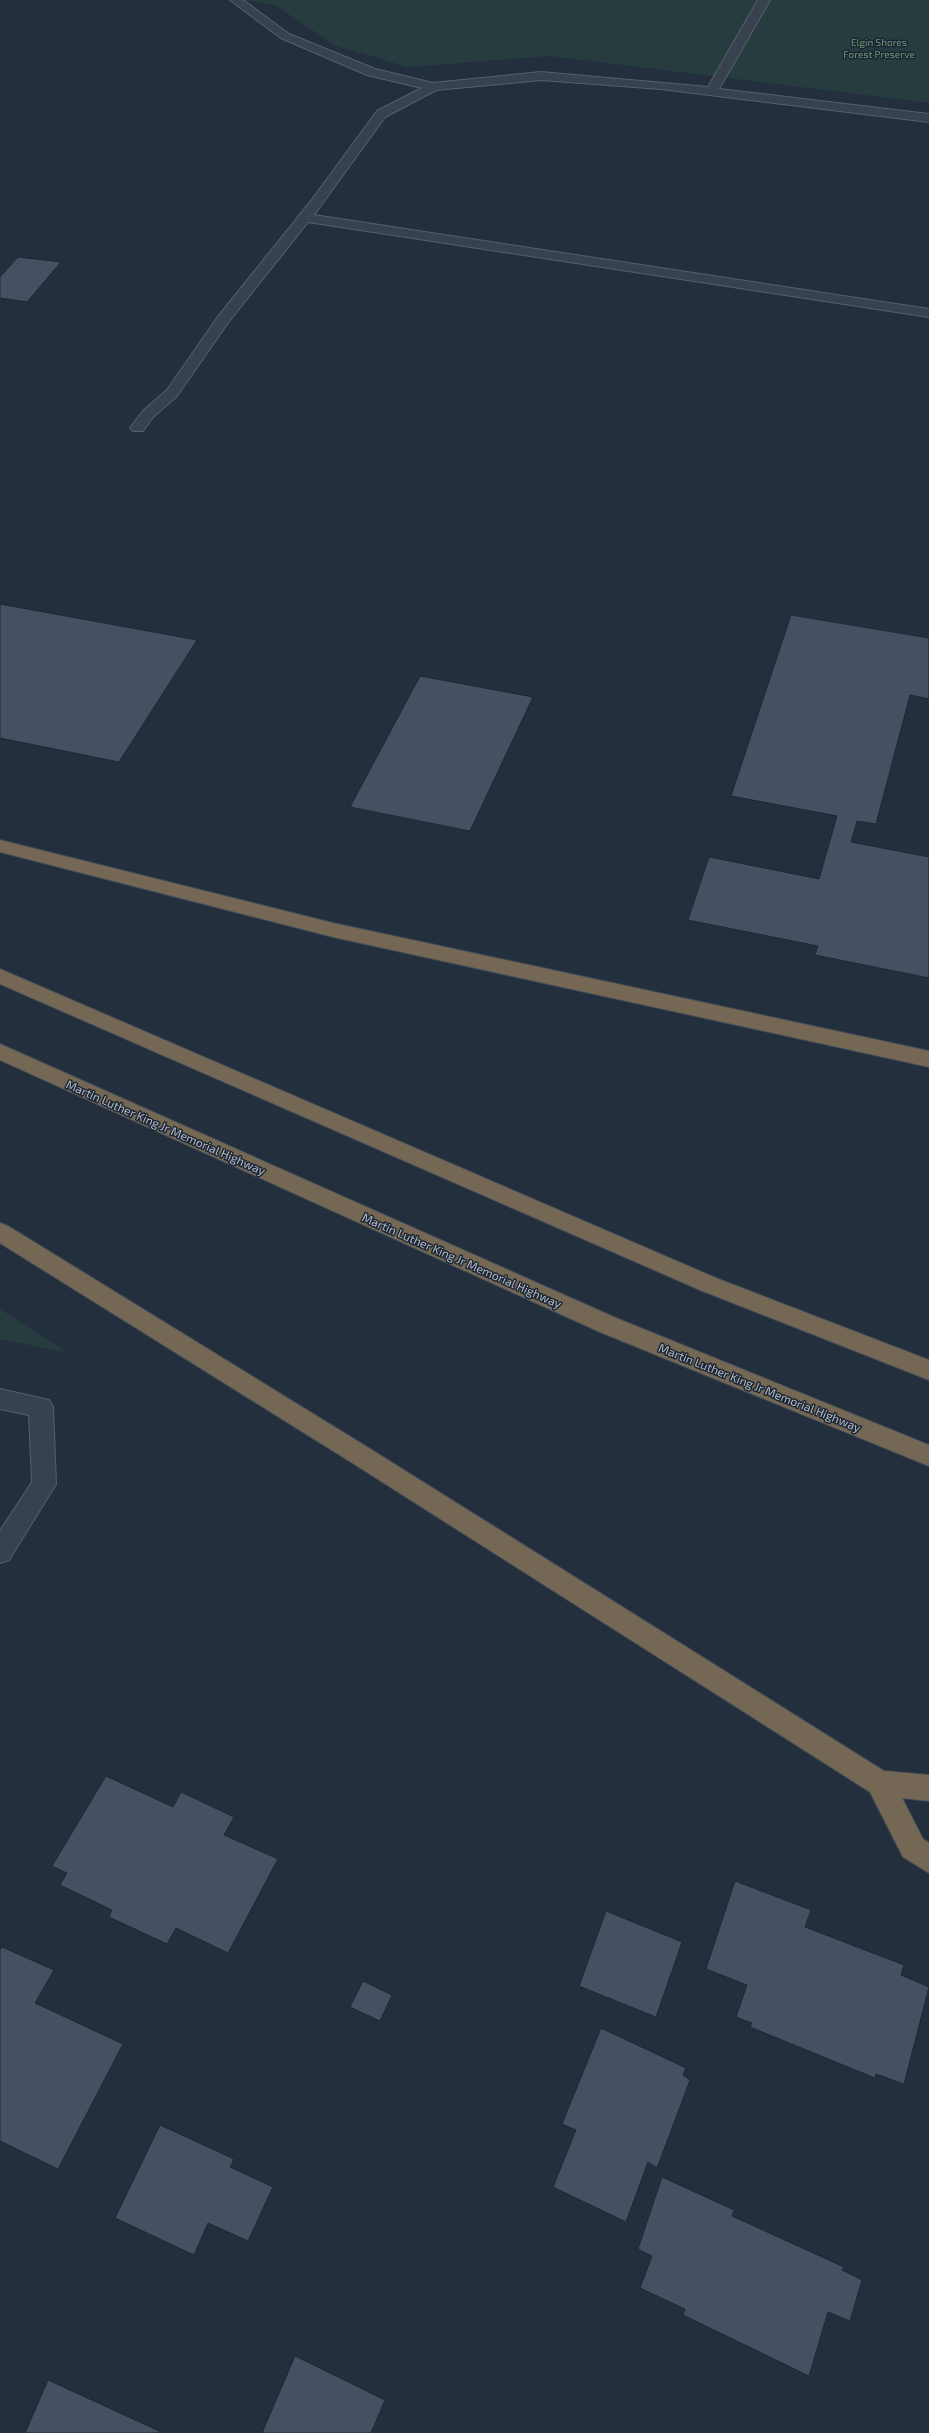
<svg xmlns="http://www.w3.org/2000/svg" width="929" height="2433" viewBox="0 0 929 2433" font-family="'Exo 2',sans-serif">
	<style>
		.green { fill: #263c3f }
		.building { fill: #455162; stroke: #1f2835 }
		.lines { fill: none; stroke-linecap: round; stroke-linejoin: round }
		.minor-casing { stroke: #565f6c; stroke-width: 2 }
		.highway-casing { stroke: #434c59; stroke-width: 2 }
		.minor { fill: #38414e; fill-rule: evenodd }
		.highway { fill: #746855; fill-rule: evenodd }
		.labels { text-anchor: middle; dominant-baseline: central; stroke-width: 3; stroke-linejoin: round; paint-order: stroke }
		.far-park-label { font-size: 10px; fill: #6b9a76; stroke: #1d2633 }
		.street-label { font-size: 12px; fill: #b4bcc9; stroke: #1d2633 }
	</style>
	<rect width="100%" height="100%" fill="#242f3e"/>
	<!-- green -->
	<g class="green">
		<path d="M240,0H929V103L550,56L408,67L336,46L275,5Z"/>
		<path d="M0,1309L68,1353L0,1339Z"/>
	</g>
	<!-- building -->
	<g class="building">
		<path d="M18,257L61,262L27,302L0,298V277Z"/>
		<path d="M0,604L197,640L119,762L0,738Z"/>
		<path d="M791,615L929,638V699L910,695L876,824L857,821L851,842L929,857V978L815,955L818,946L688,920L709,857L819,879L837,816L731,796Z"/>
		<path d="M420,676L533,697L470,831L350,807Z"/>
		<path d="M106,1776L173,1807L181,1792L234,1817L224,1835L278,1859L228,1953L176,1928L167,1944L109,1917L112,1910L60,1885L67,1873L52,1866Z"/>
		<path d="M735,1881L811,1910L805,1927L904,1965L901,1975L929,1987L904,2084L876,2074L875,2078L750,2027L752,2023L736,2017L747,1985L706,1969Z"/>
		<path d="M606,1911L682,1942L656,2017L579,1986Z"/>
		<path d="M2,1947L54,1970L35,2003L123,2044L58,2169L0,2141V1950Z"/>
		<path d="M363,1981L392,1995L380,2021L350,2007Z"/>
		<path d="M601,2028L686,2068L683,2075L690,2080L657,2168L648,2162L626,2222L553,2187L576,2130L562,2124Z"/>
		<path d="M160,2125L234,2159L230,2167L273,2187L248,2241L208,2223L194,2255L115,2218Z"/>
		<path d="M662,2177L734,2210L732,2216L844,2267L842,2270L862,2280L850,2321L828,2312L809,2376L683,2315L685,2309L640,2288L652,2256L638,2249Z"/>
		<path d="M295,2356L385,2400L371,2433H262Z"/>
		<path d="M48,2380L159,2431L158,2433H25Z"/>
	</g>
	<g class="lines">
		<!-- minor casing -->
		<g class="minor-casing">
			<g id="minor">
				<path d="M230,0H243L289,34L375,69L433,83L541,72L708,87L758,0H770L719,89L929,114V122L661,89L541,80L436,90L385,117L314,215L929,309V317L308,222L227,324L177,396L153,417L143,431H133L130,428L143,411L167,390L217,318L311,201L377,111L422,88L367,75L281,38Z"/>
				<path d="M0,1389L49,1400L53,1407L56,1484L9,1560L0,1563V1531L32,1482L29,1415L0,1409Z"/>
			</g>
		</g>
		<!-- highway casing -->
		<g class="highway-casing">
			<g id="highway">
				<path d="M0,840L333,923L929,1051V1067L333,937L0,852Z"/>
				<path d="M0,969L716,1278L929,1360V1380L700,1290L0,984Z"/>
				<path d="M0,1044L616,1318L929,1445V1466L600,1332L0,1060Z"/>
				<path d="M0,1223L8,1226L372,1450L884,1771L929,1775V1801L902,1798L923,1839L929,1843V1873L903,1857L870,1792L354,1464L0,1243Z"/>
			</g>
		</g>
		<!-- minor -->
		<use href="#minor" class="minor"/>
		<!-- highway -->
		<use href="#highway" class="highway"/>
	</g>
	<g class="labels">
		<!-- far-park labels -->
		<g class="far-park-label">
			<text x="879" y="42">Elgin Shores<tspan x="879" dy="12">Forest Preserve</tspan></text>
		</g>
		<!-- street labels -->
		<g class="street-label">
			<text transform="translate(166 1127) rotate(24)">Martin Luther King Jr Memorial Highway</text>
			<text transform="translate(462 1260) rotate(24)">Martin Luther King Jr Memorial Highway</text>
			<text transform="translate(760 1387) rotate(22)">Martin Luther King Jr Memorial Highway</text>
		</g>
	</g>
</svg>
